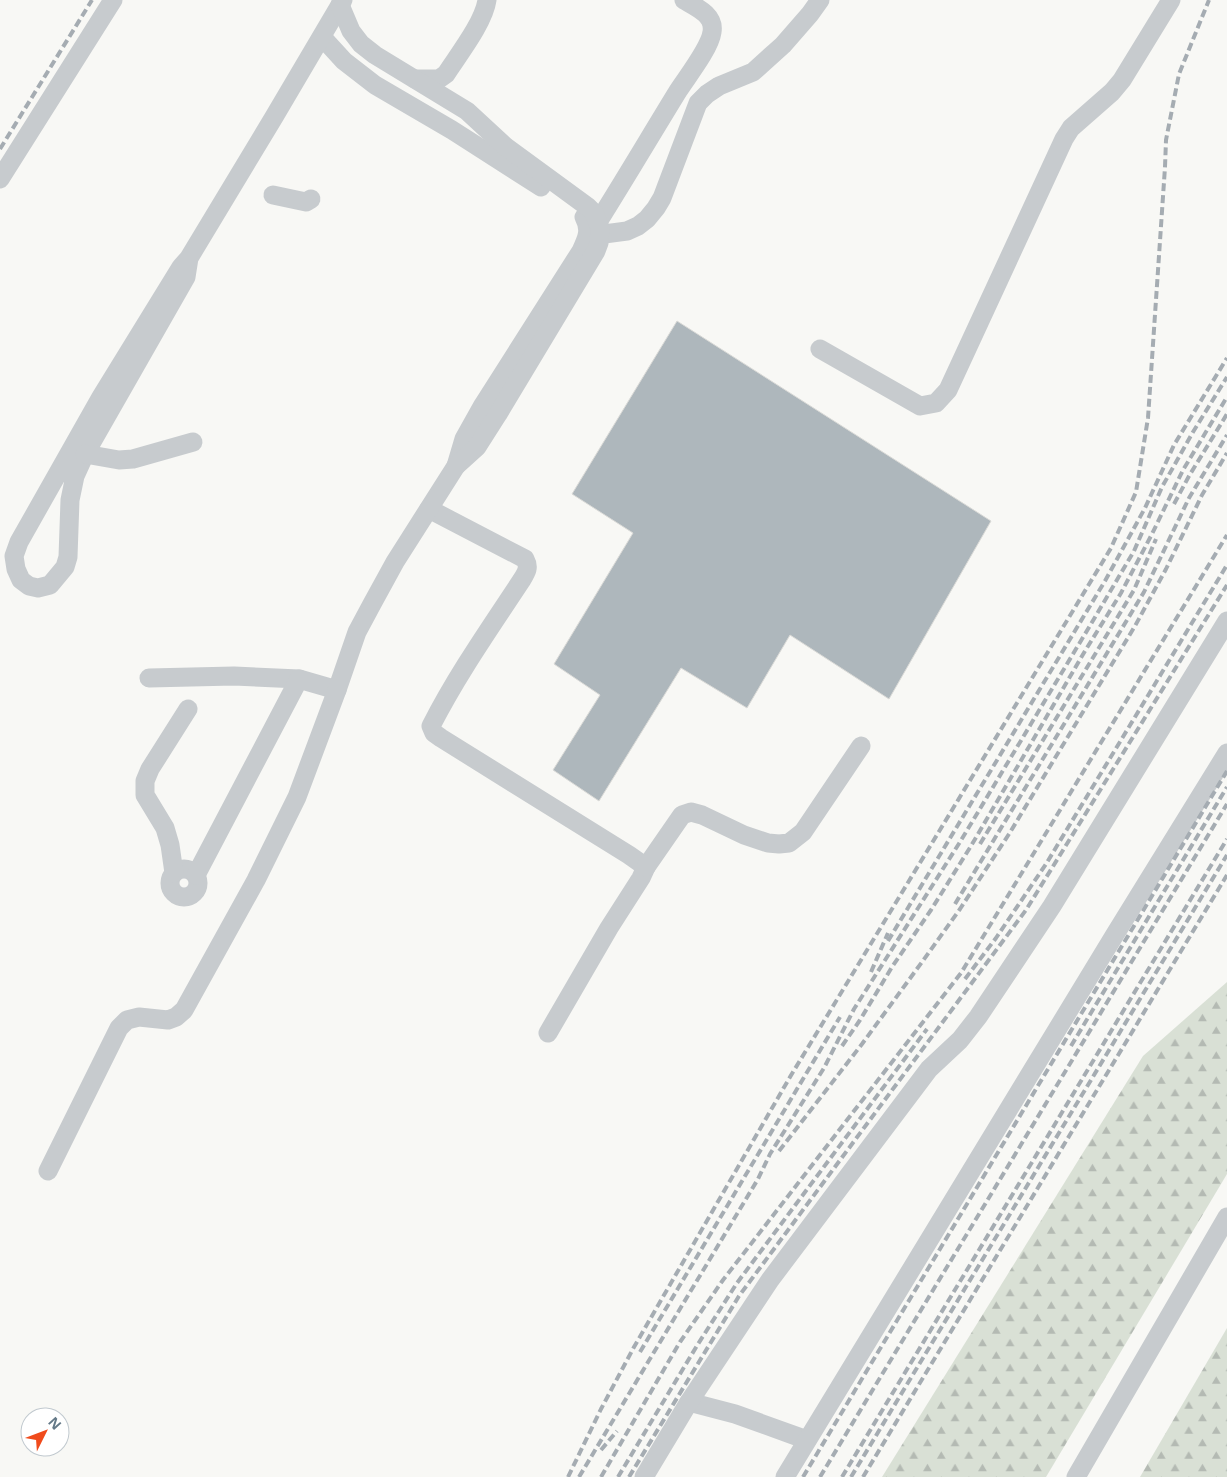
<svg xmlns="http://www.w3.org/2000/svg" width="1227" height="1477" viewBox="0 0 1227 1477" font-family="'Open Sans',sans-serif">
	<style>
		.forest { fill: url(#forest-firs) }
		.building { fill: #aeb7bc; stroke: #dadad7 }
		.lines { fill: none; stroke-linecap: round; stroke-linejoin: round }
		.minor { stroke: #c7cbce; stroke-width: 19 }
		.rail { stroke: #a5acb2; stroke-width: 4; stroke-dasharray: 8 4; stroke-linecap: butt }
	</style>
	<defs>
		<pattern id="forest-firs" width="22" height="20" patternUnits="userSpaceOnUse" patternTransform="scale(1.25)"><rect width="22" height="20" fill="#d9e0d5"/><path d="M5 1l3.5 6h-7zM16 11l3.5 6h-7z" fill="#b4bab3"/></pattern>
	</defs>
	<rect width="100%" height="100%" fill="#f8f8f5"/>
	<!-- forest -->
	<g class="forest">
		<path d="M1227,982V1174L1046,1477H882L1143,1056Z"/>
		<path d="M1227,1328V1477H1140Z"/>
	</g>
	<!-- building -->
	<path class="building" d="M677,321L991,521L889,699L790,635L747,708L681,668L599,801L553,770L600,695L554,664L633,533L572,494Z"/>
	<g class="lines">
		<!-- minor -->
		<g class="minor">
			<path d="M322,37L344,61L375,85L452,130L541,187"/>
			<path d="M415,79H439L446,74C459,54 484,22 487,0"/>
			<path d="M0,179L113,0"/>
			<path d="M273,195L306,202L311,199"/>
			<path d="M589,224L598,222C625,179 651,135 678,91C687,77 710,48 712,32C715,15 696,7 684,0"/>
			<path d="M589,236L627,231L638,226L647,219L656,208L662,198L698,103L707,94L719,86L753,72L783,45L810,14L820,0"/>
			<path d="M189,258L186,277L85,454L75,476L70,500L68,557L65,567L50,585L38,588L29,586L21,580L16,569L14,556L19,542L101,397L181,267L189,258L274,117L343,0"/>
			<path d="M820,349L920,406L936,403L948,390L1064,139L1071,128L1112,92L1122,80L1171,0"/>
			<path d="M85,454L119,460L133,459L193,442"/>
			<path d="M456,466L464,439L483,405L581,251C587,238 591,230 584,217"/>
			<path d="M429,509L525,559C530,568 526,573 521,581C490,628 457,675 431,726L434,733L441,738L629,855L646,867L641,878L609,928L548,1033"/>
			<path d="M149,678L234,676L299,679"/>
			<path d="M646,867L682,815L691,812L702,815L744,835L768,843L779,844L789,843L803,832L861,746"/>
			<circle cx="184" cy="883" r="14"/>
			<path d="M174,873L170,845L165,828L145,795V781L150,769L188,709"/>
			<path d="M196,875L299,679L337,690"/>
			<path d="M48,1171L119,1028L127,1020L139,1017L168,1020L176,1017L184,1010L256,880L297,797L337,690L357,632L372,604L395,562L456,466L477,447L498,414L596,251L599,243L600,228L594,213L588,207L506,147L467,111L375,55L361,44L351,31L340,5"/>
			<path d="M689,1402L735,1414L807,1440"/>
			<path d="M644,1477L689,1402L770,1280L929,1069L960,1040L978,1017L1052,906L1227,621"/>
			<path d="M785,1477L1114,936L1227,753"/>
			<path d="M1076,1477L1227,1217"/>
		</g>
		<!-- rail -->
		<g class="rail">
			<path d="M0,149L92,0"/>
			<path d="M1174,504L1189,476L1227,414"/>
			<path d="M980,844L1134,590L1156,539"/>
			<path d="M955,904L1144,592L1189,498L1227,435"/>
			<path d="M888,941L1105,581L1145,508L1174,445L1227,358"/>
			<path d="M871,972L888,933"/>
			<path d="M965,979L996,938L1046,864L1227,565"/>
			<path d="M842,1046L860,1020L892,967L931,910L971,846L1085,651L1121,593L1152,534L1183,470L1227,397"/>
			<path d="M1071,1046L1227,787"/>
			<path d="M779,1151L862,1044L922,962L960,909L1009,834L1135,626L1166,569L1202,495L1227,453"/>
			<path d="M640,1352L840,1017"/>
			<path d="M601,1450L617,1431"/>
			<path d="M568,1477L601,1409L634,1347L790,1077L1111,548L1136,492L1148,418L1165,167L1166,140L1179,74L1209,0"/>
			<path d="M579,1477L758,1179L770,1154L824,1068L854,1009L960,842L1091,624L1134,551L1162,487L1193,432L1227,377"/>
			<path d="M601,1477L680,1342L723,1280L961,973L1227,535"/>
			<path d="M618,1477L698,1344L737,1283L927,1029"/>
			<path d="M629,1477L739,1296L1026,910L1227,585"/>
			<path d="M803,1477L1227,771"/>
			<path d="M820,1477L1227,804"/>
			<path d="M842,1477L1227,839"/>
			<path d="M851,1477L1227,855"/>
			<path d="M863,1477L1227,875"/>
		</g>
	</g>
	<!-- north arrow -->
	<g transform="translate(45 1432) rotate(48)"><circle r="24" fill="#ffffff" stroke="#c1c9cf"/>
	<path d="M0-4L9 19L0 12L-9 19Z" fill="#f04b1c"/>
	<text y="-8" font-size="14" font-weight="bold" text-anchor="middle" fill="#647988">N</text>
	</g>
</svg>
